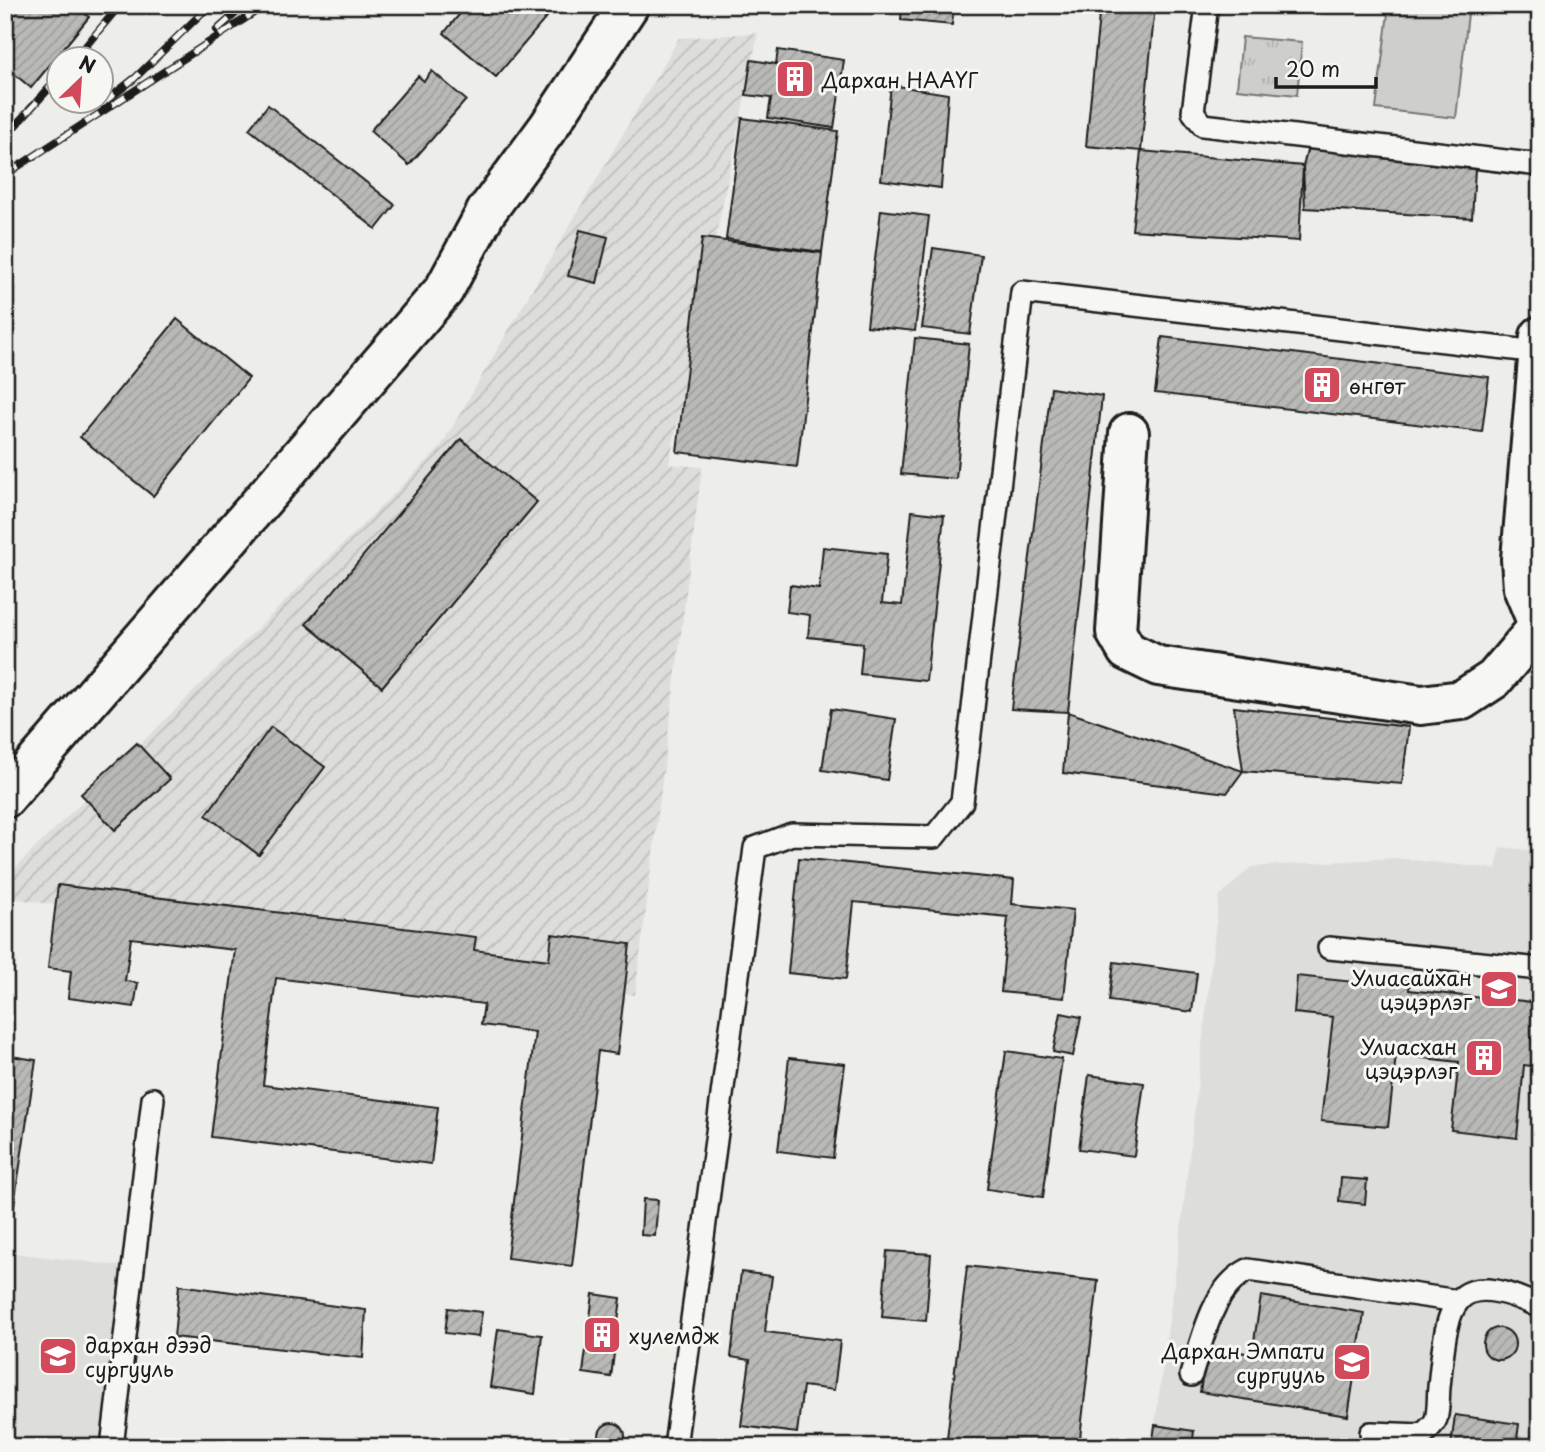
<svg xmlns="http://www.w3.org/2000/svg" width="1545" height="1452" viewBox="0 0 1545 1452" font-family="'Playpen Sans',sans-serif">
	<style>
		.built { fill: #ddddda }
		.industrial { fill: url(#industrial-furrows) }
		.green { fill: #cececb; stroke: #757574; stroke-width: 2 }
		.park { fill: url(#park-tufts); stroke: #757574; stroke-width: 2 }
		.building { fill: url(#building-hatch); stroke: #1c1c1c; stroke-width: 2 }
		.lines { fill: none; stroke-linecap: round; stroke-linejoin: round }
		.service-casing { stroke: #1c1c1c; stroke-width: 26 }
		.minor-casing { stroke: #1c1c1c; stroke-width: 44 }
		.service { stroke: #f6f6f2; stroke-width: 21 }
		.minor { stroke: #f6f6f2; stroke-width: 38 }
		.rail-casing { stroke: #1c1c1c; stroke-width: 8 }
		.rail { stroke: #f6f6f2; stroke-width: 5; stroke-dasharray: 16; stroke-linecap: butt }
		.labels { text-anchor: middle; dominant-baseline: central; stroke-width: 6; stroke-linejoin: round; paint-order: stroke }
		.poi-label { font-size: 21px; fill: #1c1c1c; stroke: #f6f6f2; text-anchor: start }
	</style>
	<defs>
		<pattern id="industrial-furrows" width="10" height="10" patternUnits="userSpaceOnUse" patternTransform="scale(1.75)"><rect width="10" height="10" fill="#ddddda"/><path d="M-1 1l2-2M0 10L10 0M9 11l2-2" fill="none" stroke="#bdbdba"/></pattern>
		<pattern id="park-tufts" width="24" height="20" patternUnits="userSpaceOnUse" patternTransform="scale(1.75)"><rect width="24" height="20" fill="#cececb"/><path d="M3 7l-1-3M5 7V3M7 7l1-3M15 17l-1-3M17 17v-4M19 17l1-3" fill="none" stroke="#b0b0ae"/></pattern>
		<pattern id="building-hatch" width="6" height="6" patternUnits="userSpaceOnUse" patternTransform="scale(1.75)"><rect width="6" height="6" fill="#b9b9b6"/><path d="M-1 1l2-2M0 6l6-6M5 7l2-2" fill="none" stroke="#9e9e9c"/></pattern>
	</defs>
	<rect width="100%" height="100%" fill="#edede9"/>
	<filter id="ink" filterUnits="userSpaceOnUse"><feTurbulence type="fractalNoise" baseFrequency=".0143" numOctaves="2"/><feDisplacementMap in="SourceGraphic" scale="14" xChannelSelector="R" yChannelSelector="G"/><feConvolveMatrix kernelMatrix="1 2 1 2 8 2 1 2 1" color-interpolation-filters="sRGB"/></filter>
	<g filter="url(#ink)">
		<!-- built -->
		<g class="built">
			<path d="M1500,847L1540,851V1447H1152L1180,1238L1219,897L1251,867L1393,858L1496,869Z"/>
			<path d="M5,1252L121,1266L100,1447H5Z"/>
		</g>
		<!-- industrial -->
		<path class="industrial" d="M758,33L669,464L702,467L635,995L5,897V878L440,448L679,38Z"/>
		<!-- green -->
		<path class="green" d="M1389,5H1469L1456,118L1376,109Z"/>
		<!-- park -->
		<path class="park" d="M1242,37L1302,42L1297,95L1237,89Z"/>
		<!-- building -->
		<g class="building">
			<path d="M14,5H75L89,17L31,88L5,66V15Z"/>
			<path d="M467,5H557L496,77L444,33Z"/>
			<path d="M902,5H954L952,25L901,20Z"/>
			<path d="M1100,5H1155L1141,151L1086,146Z"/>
			<path d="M778,50L844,60L834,128L768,118L771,98L746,95L751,60L776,64Z"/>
			<path d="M432,71L466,100L409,165L370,131L418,76L424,81Z"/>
			<path d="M891,85L948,94L941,188L881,180Z"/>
			<path d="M268,105L395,205L376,229L249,129Z"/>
			<path d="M742,118L838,131L822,252L726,239Z"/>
			<path d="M1309,143L1476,153L1472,218L1305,208L1303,166Z"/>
			<path d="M1141,151L1303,166L1299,241L1132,230Z"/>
			<path d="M881,210L929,216L915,331L867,326Z"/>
			<path d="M580,230L608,237L597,283L568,276Z"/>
			<path d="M702,238L822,253L797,467L677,452Z"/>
			<path d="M933,248L981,255L970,334L922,328Z"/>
			<path d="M177,319L249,378L153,496L80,437Z"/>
			<path d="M1162,337L1489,377L1482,432L1155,393Z"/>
			<path d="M915,338L969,344L956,479L901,474Z"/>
			<path d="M1051,388L1102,396L1068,712L1011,709Z"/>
			<path d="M461,439L537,502L382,687L306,624Z"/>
			<path d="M912,511L944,515L926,681L860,674L863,643L808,637L810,615L787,612L790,585L819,589L823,547L887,554L882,603L902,605Z"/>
			<path d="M1234,707L1409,727L1402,784L1243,771Z"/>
			<path d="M831,709L896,719L887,780L822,770Z"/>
			<path d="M1068,712L1243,771L1227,793L1063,773Z"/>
			<path d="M271,727L325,767L259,855L206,815Z"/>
			<path d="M137,743L170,779L115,830L81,794Z"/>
			<path d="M799,858L1014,880L1012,904L1073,910L1064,998L1001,992L1008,917L854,902L846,979L788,973Z"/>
			<path d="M58,885L476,937L474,950L549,960L552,934L630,944L617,1054L598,1051L572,1266L507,1258L535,1032L481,1025L484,1004L276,978L263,1085L438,1107L431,1164L211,1137L235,950L131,938L125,981L138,983L134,1007L68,998L71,971L48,968Z"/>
			<path d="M1114,962L1197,973L1192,1012L1109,1001Z"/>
			<path d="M1363,975L1410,980L1409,990L1483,998L1484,988L1499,989L1498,998L1540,1003V1067L1524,1065L1517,1138L1451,1130L1459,1062L1396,1055L1388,1127L1321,1121L1333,1017L1294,1013L1297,976L1363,983Z"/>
			<path d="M1061,1013L1081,1017L1073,1056L1053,1052Z"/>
			<path d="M1006,1051L1062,1059L1043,1197L987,1189Z"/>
			<path d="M5,1055L36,1060L13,1212L5,1211Z"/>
			<path d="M789,1058L845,1064L833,1158L778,1151Z"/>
			<path d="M1089,1075L1144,1083L1134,1156L1079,1149Z"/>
			<path d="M1341,1178L1367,1180L1365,1204L1339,1201Z"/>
			<path d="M643,1199L658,1200L655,1236L641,1235Z"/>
			<path d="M887,1251L931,1254L926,1321L882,1317Z"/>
			<path d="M967,1266L1098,1281L1079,1447H946Z"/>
			<path d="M741,1272L772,1276L765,1332L840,1341L834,1390L803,1386L797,1433L741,1426L750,1360L731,1357Z"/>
			<path d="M179,1285L366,1310L363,1358L174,1337Z"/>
			<path d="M593,1294L621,1298L611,1377L583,1373Z"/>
			<path d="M1261,1296L1364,1313L1348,1416L1200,1392L1207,1347L1252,1354Z"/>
			<path d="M448,1308L482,1312L478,1337L445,1333Z"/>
			<circle cx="1499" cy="1344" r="16"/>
			<path d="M498,1329L542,1335L535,1394L490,1387Z"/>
			<path d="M1455,1415L1519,1424L1516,1447H1451Z"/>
			<circle cx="612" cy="1436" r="13"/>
			<path d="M1155,1425L1194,1431L1192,1447H1152Z"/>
			<path d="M321,1438L394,1447H320Z"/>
		</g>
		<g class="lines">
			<!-- service casing -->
			<g class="service-casing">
				<g id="service">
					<path d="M1207,5L1193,112L1203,125L1540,165"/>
					<path d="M1329,948L1540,969"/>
					<path d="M1191,1375C1203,1339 1212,1288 1248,1270L1458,1301"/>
					<path d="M1371,1433L1422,1435C1426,1431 1434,1425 1436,1419C1439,1410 1438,1396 1439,1387C1447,1309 1448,1263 1540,1307"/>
					<path d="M112,1447L153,1099"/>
					<path d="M675,1447L755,848L792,834L934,837L962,802L1022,292L1538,352"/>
				</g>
			</g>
			<!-- minor casing -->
			<g class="minor-casing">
				<g id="minor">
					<path d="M1540,336L1521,559L1523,588L1540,629"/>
					<path d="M1129,433L1116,632L1127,651L1158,666L1421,705L1462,700L1494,679L1538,627"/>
					<path d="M5,798L444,290L486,212L549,126L629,5"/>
				</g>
			</g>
			<!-- service -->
			<use href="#service" class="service"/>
			<!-- minor -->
			<use href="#minor" class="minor"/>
			<!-- rail casing -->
			<g class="rail-casing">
				<g id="rail">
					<path d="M217,30L245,5"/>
					<path d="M74,60L120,5"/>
					<path d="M102,104L135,78L210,5"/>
					<path d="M5,137L60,76"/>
					<path d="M5,175L266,5"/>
				</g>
			</g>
			<!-- rail -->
			<use href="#rail" class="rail"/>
		</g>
	</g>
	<!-- icons -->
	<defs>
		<g id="building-square" transform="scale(2.0125)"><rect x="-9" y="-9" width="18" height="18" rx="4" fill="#d1495b" stroke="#f6f6f2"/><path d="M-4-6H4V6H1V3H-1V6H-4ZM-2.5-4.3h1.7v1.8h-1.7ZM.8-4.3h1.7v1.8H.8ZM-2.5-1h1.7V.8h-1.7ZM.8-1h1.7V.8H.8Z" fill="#fff"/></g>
		<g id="school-square" transform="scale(2.0125)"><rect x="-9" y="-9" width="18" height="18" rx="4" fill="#d1495b" stroke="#f6f6f2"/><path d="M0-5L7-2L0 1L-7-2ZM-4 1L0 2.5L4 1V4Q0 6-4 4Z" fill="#fff"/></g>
	</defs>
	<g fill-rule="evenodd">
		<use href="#building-square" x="795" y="79"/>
		<use href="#building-square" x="1322" y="385"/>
		<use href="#school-square" x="1499" y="989"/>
		<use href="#building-square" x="1484" y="1058"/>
		<use href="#building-square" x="602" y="1335"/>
		<use href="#school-square" x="58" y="1356"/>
		<use href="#school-square" x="1352" y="1362"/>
	</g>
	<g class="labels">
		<!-- poi labels -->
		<g class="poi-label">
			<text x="822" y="79">Дархан НААҮГ</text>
			<text x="1349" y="385">өнгөт</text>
			<text x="1472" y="977" text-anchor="end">Улиасайхан<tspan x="1472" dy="24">цэцэрлэг</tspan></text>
			<text x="1457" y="1046" text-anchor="end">Улиасхан<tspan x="1457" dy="24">цэцэрлэг</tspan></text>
			<text x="629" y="1335">хулемдж</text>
			<text x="85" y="1344">дархан дээд<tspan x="85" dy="24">сургууль</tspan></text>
			<text x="1325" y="1350" text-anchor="end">Дархан Эмпати<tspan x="1325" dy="24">сургууль</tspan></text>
		</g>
	</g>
	<!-- margin -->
	<rect width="1545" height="1452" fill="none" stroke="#f6f6f2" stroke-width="28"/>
	<rect x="14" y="14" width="1517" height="1424" fill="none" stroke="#1c1c1c" stroke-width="2.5" filter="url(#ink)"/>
	<!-- north arrow -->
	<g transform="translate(80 80) rotate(25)"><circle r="33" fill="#f6f6f2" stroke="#9f9f9c" stroke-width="2"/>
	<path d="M0-5L12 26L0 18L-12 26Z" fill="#d1495b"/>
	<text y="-10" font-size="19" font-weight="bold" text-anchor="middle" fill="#1c1c1c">N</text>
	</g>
	<!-- scale -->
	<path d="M1276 77v10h100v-10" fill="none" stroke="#1c1c1c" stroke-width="3.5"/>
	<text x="1286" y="77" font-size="21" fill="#1c1c1c" stroke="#f6f6f2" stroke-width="5" paint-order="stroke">20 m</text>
</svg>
